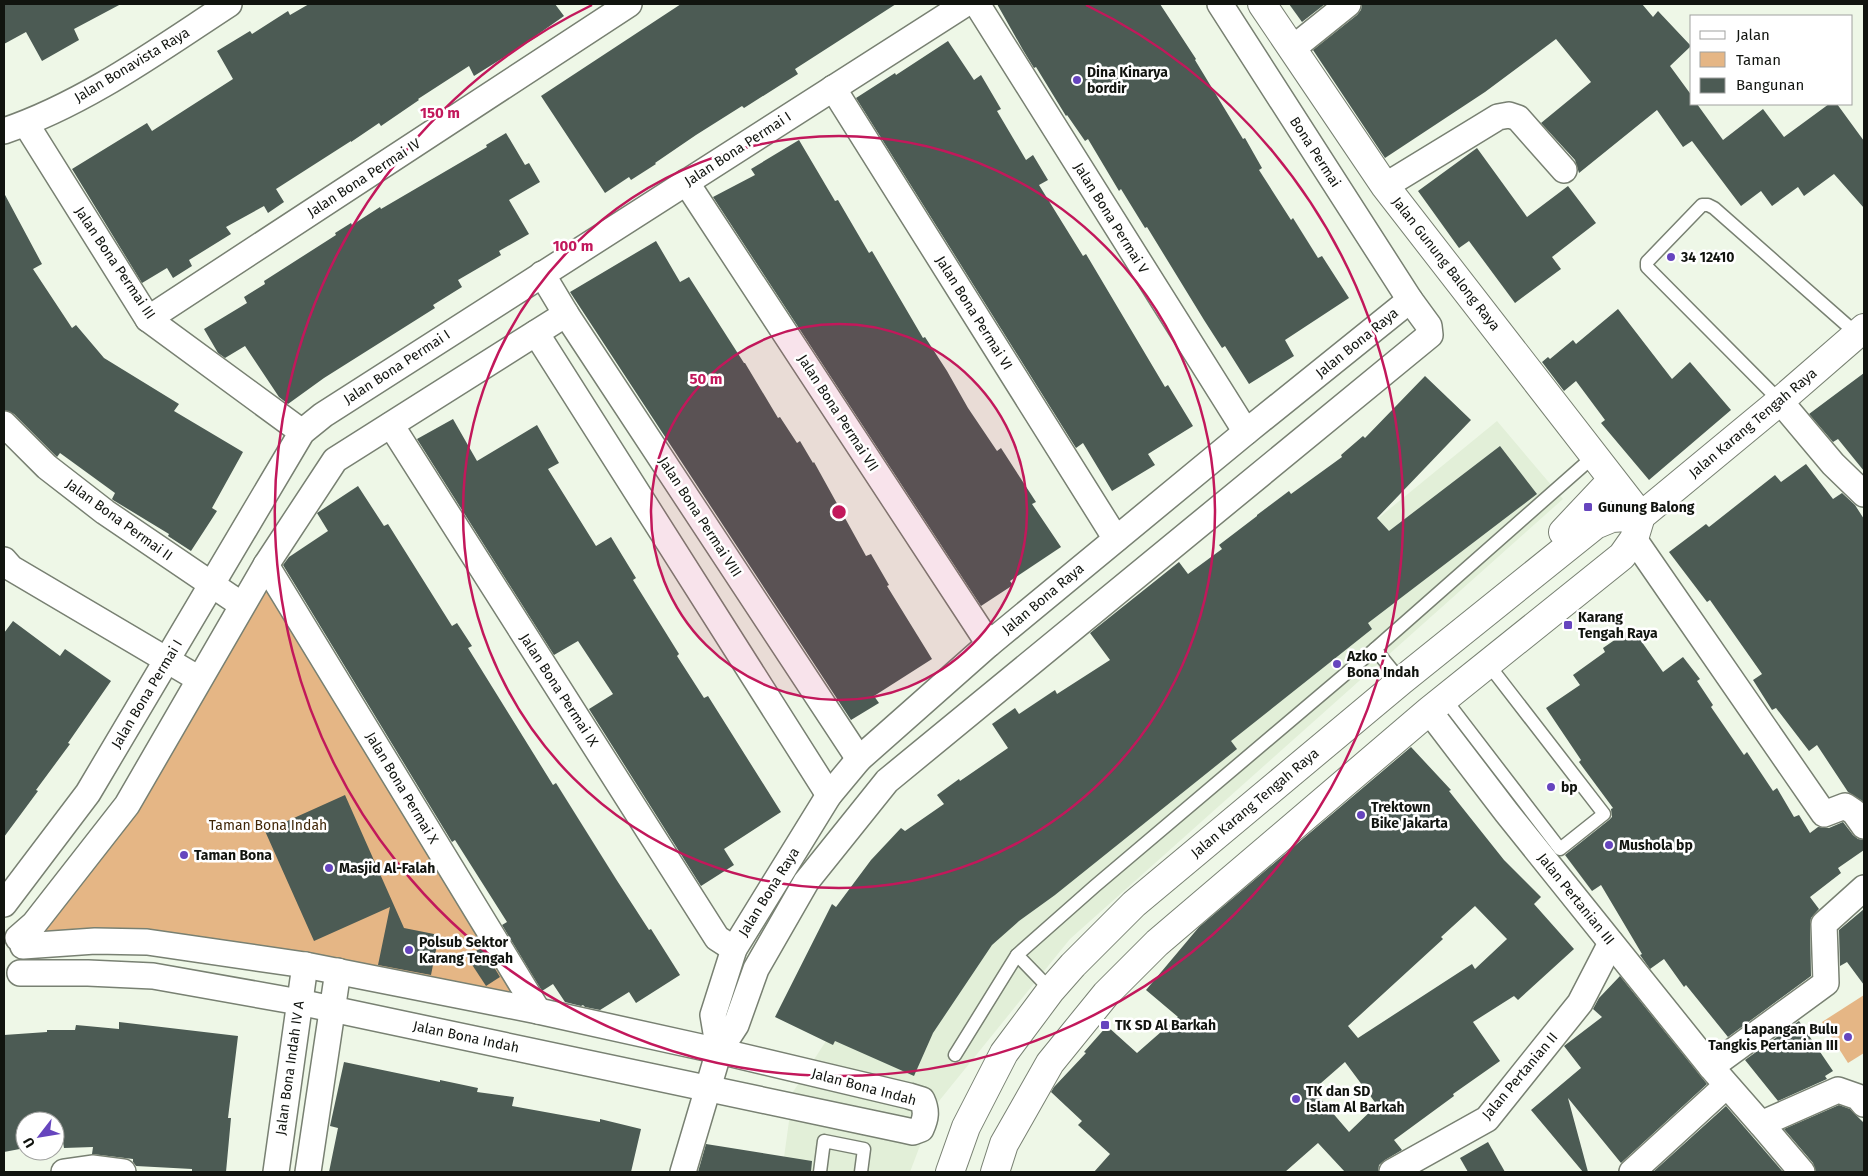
<svg xmlns="http://www.w3.org/2000/svg" width="1868" height="1176" viewBox="0 0 1868 1176" font-family="'Fira Sans',sans-serif">
	<style>
		.built { fill: #e2efd8 }
		.green { fill: #e5b685 }
		.building { fill: #4c5b54; fill-rule: evenodd }
		.lines { fill: none; stroke-linecap: round; stroke-linejoin: round }
		.lane-casing { stroke: #788072; stroke-width: 15 }
		.street-casing { stroke: #788072; stroke-width: 28 }
		.secondary-casing { stroke: #788072; stroke-width: 30 }
		.lane { stroke: #fff; stroke-width: 12 }
		.street { stroke: #fff; stroke-width: 25 }
		.secondary { stroke: #fff; stroke-width: 28 }
		.ring { fill: none; stroke: #c2185b; stroke-width: 2.5 }
		.poi-dot { fill: #6645be; stroke: #fff; stroke-width: 2 }
		.labels { text-anchor: middle; dominant-baseline: central; stroke-width: 5; stroke-linejoin: round; paint-order: stroke }
		.street-label { font-size: 14px; fill: #11140f; stroke: #fff }
		.poi-label { font-size: 14px; font-weight: bold; fill: #11140f; stroke: #fff; text-anchor: start }
		.park-label { font-size: 14px; fill: #402607; stroke: #fff }
		.centre { fill: #c2185b; stroke: #fff; stroke-width: 2.5 }
		.ring-label { font-size: 15px; text-anchor: middle; font-weight: bold; fill: #c2185b; stroke: #fff; stroke-width: 5; stroke-linejoin: round; paint-order: stroke }
	</style>
	<rect width="100%" height="100%" fill="#eef7e7"/>
	<!-- built -->
	<path class="built" d="M1497,421L1563,499L1070,939L935,1106L910,1172H782L793,1092L907,916L968,854Z"/>
	<!-- green -->
	<g class="green">
		<path d="M266,583L519,997L33,938Z"/>
		<path d="M1864,995V1053L1848,1063L1822,1022Z"/>
	</g>
	<!-- building -->
	<g class="building">
		<path d="M4,4H121L74,29L79,40L42,61L26,32L4,44Z"/>
		<path d="M309,4H555L564,16L537,35L538,36L474,76L469,66L418,99L419,100L381,126L379,123L351,142V141L276,189L284,202L268,213L264,206L226,227L231,234L189,260L192,266L173,278L167,268L142,283L72,169L147,123L152,131L233,79L217,51L250,31L252,34L288,11L290,15Z"/>
		<path d="M681,4H896L795,69L798,74L782,84L744,108L742,106L696,135L655,163L656,164L631,180L629,177L605,193L541,96Z"/>
		<path d="M997,4H1160L1196,59L1195,60L1243,139L1245,138L1262,168L1259,170L1291,220L1293,218L1318,258L1322,256L1349,298L1285,340L1294,356L1249,384L1225,346L1222,348L1204,320L1147,227L1145,228L1121,189L1119,191L1088,139L1085,141L1067,115L1066,116L1036,67L1034,68L1023,50Z"/>
		<path d="M1289,4H1325L1302,22Z"/>
		<path d="M1362,4H1642L1653,17L1658,11L1691,46L1670,66L1692,96V104H1697L1723,140L1763,109L1784,137L1829,104H1837L1864,141V208L1834,174L1804,196L1798,187L1772,206L1761,191L1741,206L1692,141L1683,147L1657,110L1579,173L1575,160L1541,123L1591,82L1556,39L1485,92L1385,158L1313,50L1357,15L1361,10Z"/>
		<path d="M948,41L974,80L981,75L1001,109L997,111L1026,160L1033,155L1048,180L1039,185L1083,256L1086,254L1165,387L1168,385L1193,426L1148,454L1155,465L1112,491L1083,443L1076,448L856,98L895,73L896,75Z"/>
		<path d="M506,133L525,165L529,163L540,182L509,200L529,234L499,251L501,255L458,280L462,287L433,305L435,308L324,378L288,404L279,397L245,346L225,358L218,353L204,329L247,303L244,297L265,284L264,281L336,235L335,233L351,223L352,225L380,207L381,209L487,147L486,145Z"/>
		<path d="M799,140L835,201L838,200L869,253L872,251L923,338L925,337L947,371L968,408L997,451L1001,448L1036,502L1032,504L1061,547L1010,581L1013,585L981,606L713,197L755,175L751,169Z"/>
		<path d="M1477,148L1527,217L1568,186L1596,223L1552,257L1561,269L1515,303L1469,241L1459,248L1418,191Z"/>
		<path d="M4,193L42,264L33,269L72,328L76,325L104,358L179,404L174,411L243,452L212,508L217,511L191,551L168,536L169,534L113,500L112,499L115,493L60,453L57,457L14,414L4,410Z"/>
		<path d="M656,241L680,282L689,277L744,363H745L778,418L780,417L797,443L800,441L813,463L814,462L866,556L871,554L889,585L887,586L932,659L874,696L879,703L851,720L570,292Z"/>
		<path d="M1618,309L1672,379L1690,362L1731,410L1649,480L1601,423L1605,420L1576,381L1564,391L1542,362L1548,357L1550,359L1573,340L1576,344Z"/>
		<path d="M1864,373V471L1838,439L1833,442L1809,414Z"/>
		<path d="M1425,376L1471,420L1377,518L1389,531L1500,446L1537,494L1368,623L1372,629L1231,741L1237,749L1055,895L1019,921L992,945L933,1033L914,1076L835,1041L833,1045L775,1017L832,904L836,907L871,860L901,828L905,831L944,804L937,795L959,779L960,781L1008,748L992,724L1015,708L1019,714L1055,690L1057,694L1110,660L1090,633L1179,562L1188,574L1222,549L1219,545L1257,516V515L1289,491L1291,494L1342,457L1341,455L1363,436L1365,438Z"/>
		<path d="M453,419L477,461L537,425L559,463L548,469L596,546L611,537L636,578L633,580L679,654L677,656L704,698L708,696L781,812L724,849L734,865L701,886L589,709L613,694L578,641L554,655L417,439Z"/>
		<path d="M1806,464L1833,499L1842,493L1855,505L1864,519V802L1848,792L1817,745L1809,751L1776,708L1772,710L1753,680L1762,674L1710,600L1707,602L1669,552L1706,524L1709,527L1775,475L1781,482Z"/>
		<path d="M358,486L384,526L388,524L452,626L457,623L472,646L468,648L553,785L556,783L616,879L649,930L651,929L680,975L636,1003L629,992L600,1010L585,1007L583,1005L581,1006L565,1002L553,984L542,991L502,925L507,922L455,840L452,842L283,565L289,557L328,531L317,513Z"/>
		<path d="M13,621L60,656L65,649L111,681L68,743L70,744L36,790L38,791L4,837V633Z"/>
		<path d="M1632,628L1663,672L1683,657L1700,679L1697,681L1713,705L1711,707L1744,755L1747,752L1773,791L1777,788L1794,817L1799,815L1810,833L1818,827L1829,828L1843,822L1853,835L1858,839L1864,840V850L1838,868L1841,873L1810,897L1819,909L1811,918L1810,924L1811,976L1728,1037L1686,985L1684,987L1664,959L1650,969L1640,955L1642,954L1601,885L1592,891L1565,855L1609,820L1612,817L1611,809L1613,808L1579,762L1581,760L1546,708L1580,685L1573,675L1605,652L1603,648Z"/>
		<path d="M1411,747L1451,790L1449,791L1504,860L1541,897L1534,904L1574,949L1518,1000L1514,996L1473,1022L1500,1061L1453,1094L1454,1096L1394,1140L1402,1150L1385,1160L1379,1165L1378,1172H1345L1318,1143L1285,1172H1094L1110,1154L1078,1125L1082,1121L1051,1092L1054,1087L1086,1053L1084,1052L1107,1026L1137,1053L1178,1017L1146,990L1199,927ZM1475,906L1507,939L1475,969L1472,964L1358,1038L1348,1026L1443,939L1441,937ZM1345,1062L1377,1105L1349,1132L1313,1090Z"/>
		<path d="M345,795L404,928L439,935L431,975L378,965L390,907L314,941L265,831Z"/>
		<path d="M1864,909V985L1847,962L1840,966L1839,930Z"/>
		<path d="M482,947L500,977L486,986L467,957Z"/>
		<path d="M1620,976L1707,1084L1621,1163L1568,1098L1588,1172H1583L1531,1110L1581,1068L1564,1046L1602,1017L1593,1009L1599,998Z"/>
		<path d="M1799,1021L1833,1071L1825,1076L1827,1079L1778,1101L1745,1060Z"/>
		<path d="M119,1022L238,1036L228,1118H231L226,1172H192V1169L136,1166L133,1162V1159L92,1154L93,1147L64,1148L63,1142L55,1143V1121H25V1148L4,1152V1035L47,1032V1030H75L76,1025L119,1029Z"/>
		<path d="M344,1062L440,1082V1080L478,1088L477,1092L514,1097L512,1106L600,1122V1119L641,1129L631,1172H329L338,1128L330,1126Z"/>
		<path d="M1839,1105L1850,1109L1864,1123V1172H1816L1813,1163L1784,1129Z"/>
		<path d="M1726,1106L1783,1172H1653Z"/>
		<path d="M1488,1142L1505,1172H1468L1460,1158Z"/>
		<path d="M706,1144L812,1161L811,1172H698Z"/>
	</g>
	<g class="lines">
		<!-- lane casing -->
		<g class="lane-casing">
			<g id="lane">
				<path d="M1780,401L1647,267V262L1702,205H1708L1714,208L1857,334"/>
				<path d="M1375,649L1594,456"/>
				<path d="M1445,699L1560,849L1604,814L1488,664"/>
				<path d="M1051,990L1017,955L1095,886L1375,649L1401,681"/>
				<path d="M955,1055L1017,955"/>
				<path d="M820,1172L824,1141L864,1149L861,1172"/>
			</g>
		</g>
		<!-- street casing -->
		<g class="street-casing">
			<g id="street">
				<path d="M977,4L1246,432"/>
				<path d="M1292,49L1348,4"/>
				<path d="M833,88L1116,539"/>
				<path d="M26,124L148,319L302,432"/>
				<path d="M4,131C86,103 157,51 229,4"/>
				<path d="M686,182L989,644"/>
				<path d="M1385,186L1498,117L1509,115L1518,118L1564,170"/>
				<path d="M542,274L566,314L859,759"/>
				<path d="M148,319L629,4"/>
				<path d="M536,333L829,795"/>
				<path d="M1780,401L1833,464L1864,494"/>
				<path d="M4,424L47,467L105,512L242,605"/>
				<path d="M391,425L717,938L734,949"/>
				<path d="M1634,539L1824,814L1845,806L1854,812L1864,826"/>
				<path d="M4,560L11,568L199,679"/>
				<path d="M266,565L538,1011"/>
				<path d="M1429,711L1507,813L1711,1067L1761,1124L1838,1090L1858,1097L1864,1104"/>
				<path d="M4,904L88,793L302,432L323,415L965,4"/>
				<path d="M18,938L34,924L127,805L266,565L335,460L566,314"/>
				<path d="M20,973H88L153,976L299,1002L904,1130L913,1132L921,1129C926,1118 927,1111 922,1100L909,1096L719,1051L538,1011L305,965L147,942L95,941L23,946"/>
				<path d="M719,1051L713,1015L734,949L829,795L859,759L989,644L1246,432L1410,300"/>
				<path d="M1711,1067L1826,983L1824,924L1864,888"/>
				<path d="M1761,1124L1802,1172"/>
				<path d="M64,1172L92,1168L123,1172"/>
				<path d="M276,1172L305,965"/>
				<path d="M308,1172L338,971"/>
				<path d="M683,1172L719,1051L736,1025L756,969L806,882L887,781L1430,335L1429,326L1410,300L1220,4"/>
				<path d="M1392,1172L1487,1119L1580,1003L1611,943"/>
				<path d="M1632,1172L1726,1086"/>
			</g>
		</g>
		<!-- secondary casing -->
		<g class="secondary-casing">
			<g id="secondary">
				<path d="M1262,4L1385,186L1641,516"/>
				<path d="M1563,532L1612,480"/>
				<path d="M950,1172L966,1127L1004,1053L1051,990L1073,965L1134,904L1401,681L1595,525L1612,518L1641,516"/>
				<path d="M995,1172L1004,1144L1050,1063L1106,994L1157,943L1429,711L1622,556L1634,539L1641,516L1780,401L1864,328"/>
			</g>
		</g>
		<!-- lane -->
		<use href="#lane" class="lane"/>
		<!-- street -->
		<use href="#street" class="street"/>
		<!-- secondary -->
		<use href="#secondary" class="secondary"/>
	</g>
	<!-- distance rings -->
	<circle cx="839" cy="512" r="188" fill="#c2185b" fill-opacity=".12"/>
	<g class="ring">
		<circle cx="839" cy="512" r="188"/>
		<circle cx="839" cy="512" r="376"/>
		<path d="M1086 5A564 564 0 1 1 592 5"/>
	</g>
	<!-- markers -->
	<g class="poi-dot">
		<circle cx="1077" cy="80" r="5"/>
		<circle cx="1671" cy="257" r="5"/>
		<rect x="1583" y="502" width="10" height="10" rx="2.5"/>
		<rect x="1563" y="620" width="10" height="10" rx="2.5"/>
		<circle cx="1337" cy="664" r="5"/>
		<circle cx="1551" cy="787" r="5"/>
		<circle cx="1361" cy="815" r="5"/>
		<circle cx="1609" cy="845" r="5"/>
		<circle cx="184" cy="855" r="5"/>
		<circle cx="329" cy="868" r="5"/>
		<circle cx="409" cy="950" r="5"/>
		<rect x="1100" y="1020" width="10" height="10" rx="2.5"/>
		<circle cx="1848" cy="1037" r="5"/>
		<circle cx="1296" cy="1099" r="5"/>
	</g>
	<g class="labels">
		<!-- street labels -->
		<g class="street-label">
			<text transform="translate(132 65) rotate(-31)">Jalan Bonavista Raya</text>
			<text transform="translate(738 149) rotate(-33)">Jalan Bona Permai I</text>
			<text transform="translate(1315 152) rotate(57)">Bona Permai</text>
			<text transform="translate(364 178) rotate(-33)">Jalan Bona Permai IV</text>
			<text transform="translate(1111 218) rotate(58)">Jalan Bona Permai V</text>
			<text transform="translate(115 263) rotate(56)">Jalan Bona Permai III</text>
			<text transform="translate(1446 264) rotate(52)">Jalan Gunung Balong Raya</text>
			<text transform="translate(974 313) rotate(58)">Jalan Bona Permai VI</text>
			<text transform="translate(1357 343) rotate(-39)">Jalan Bona Raya</text>
			<text transform="translate(397 367) rotate(-33)">Jalan Bona Permai I</text>
			<text transform="translate(838 413) rotate(57)">Jalan Bona Permai VII</text>
			<text transform="translate(1753 423) rotate(-40)">Jalan Karang Tengah Raya</text>
			<text transform="translate(700 517) rotate(57)">Jalan Bona Permai VIII</text>
			<text transform="translate(119 520) rotate(36)">Jalan Bona Permai II</text>
			<text transform="translate(1043 599) rotate(-40)">Jalan Bona Raya</text>
			<text transform="translate(559 690) rotate(57)">Jalan Bona Permai IX</text>
			<text transform="translate(147 694) rotate(-59)">Jalan Bona Permai I</text>
			<text transform="translate(402 788) rotate(59)">Jalan Bona Permai X</text>
			<text transform="translate(1255 803) rotate(-40)">Jalan Karang Tengah Raya</text>
			<text transform="translate(769 892) rotate(-58)">Jalan Bona Raya</text>
			<text transform="translate(1576 899) rotate(51)">Jalan Pertanian III</text>
			<text transform="translate(466 1037) rotate(12)">Jalan Bona Indah</text>
			<text transform="translate(290 1068) rotate(-82)">Jalan Bona Indah IV A</text>
			<text transform="translate(1520 1076) rotate(-50)">Jalan Pertanian II</text>
			<text transform="translate(864 1087) rotate(15)">Jalan Bona Indah</text>
		</g>
		<!-- poi labels -->
		<g class="poi-label">
			<text x="1087" y="72">Dina Kinarya<tspan x="1087" dy="16">bordir</tspan></text>
			<text x="1681" y="257">34 12410</text>
			<text x="1598" y="507">Gunung Balong</text>
			<text x="1578" y="617">Karang<tspan x="1578" dy="16">Tengah Raya</tspan></text>
			<text x="1347" y="656">Azko -<tspan x="1347" dy="16">Bona Indah</tspan></text>
			<text x="1561" y="787">bp</text>
			<text x="1371" y="807">Trektown<tspan x="1371" dy="16">Bike Jakarta</tspan></text>
			<text x="1619" y="845">Mushola bp</text>
			<text x="194" y="855">Taman Bona</text>
			<text x="339" y="868">Masjid Al-Falah</text>
			<text x="419" y="942">Polsub Sektor<tspan x="419" dy="16">Karang Tengah</tspan></text>
			<text x="1115" y="1025">TK SD Al Barkah</text>
			<text x="1838" y="1029" text-anchor="end">Lapangan Bulu<tspan x="1838" dy="16">Tangkis Pertanian III</tspan></text>
			<text x="1306" y="1091">TK dan SD<tspan x="1306" dy="16">Islam Al Barkah</tspan></text>
		</g>
		<!-- park labels -->
		<g class="park-label">
			<text x="268" y="825">Taman Bona Indah</text>
		</g>
	</g>
	<circle cx="839" cy="512" r="8" class="centre"/>
	<g class="ring-label">
		<text x="440" y="118">150 m</text>
		<text x="573" y="251">100 m</text>
		<text x="706" y="384">50 m</text>
	</g>
	<!-- border -->
	<rect width="1868" height="1176" fill="none" stroke="#11140f" stroke-width="10"/>
	<!-- legend -->
	<rect x="1690" y="15" width="162" height="90" fill="#ffffff" stroke="#a0a19f"/>
	<rect x="1700" y="31" width="25" height="8" fill="#ffffff" stroke="#a0a19f"/>
	<text x="1736" y="40" font-size="15" fill="#11140f">Jalan</text>
	<rect x="1700" y="52" width="25" height="15" fill="#e5b685" stroke="#a0a19f"/>
	<text x="1736" y="65" font-size="15" fill="#11140f">Taman</text>
	<rect x="1700" y="78" width="25" height="15" fill="#4c5b54" stroke="#a0a19f"/>
	<text x="1736" y="90" font-size="15" fill="#11140f">Bangunan</text>
	<!-- north arrow -->
	<g transform="translate(40 1136) rotate(239)"><circle r="24" fill="#ffffff" stroke="#a0a19f"/>
	<path d="M0-4L9 19L0 12L-9 19Z" fill="#6645be"/>
	<text y="-8" font-size="14" font-weight="bold" text-anchor="middle" fill="#11140f">U</text>
	</g>
</svg>
